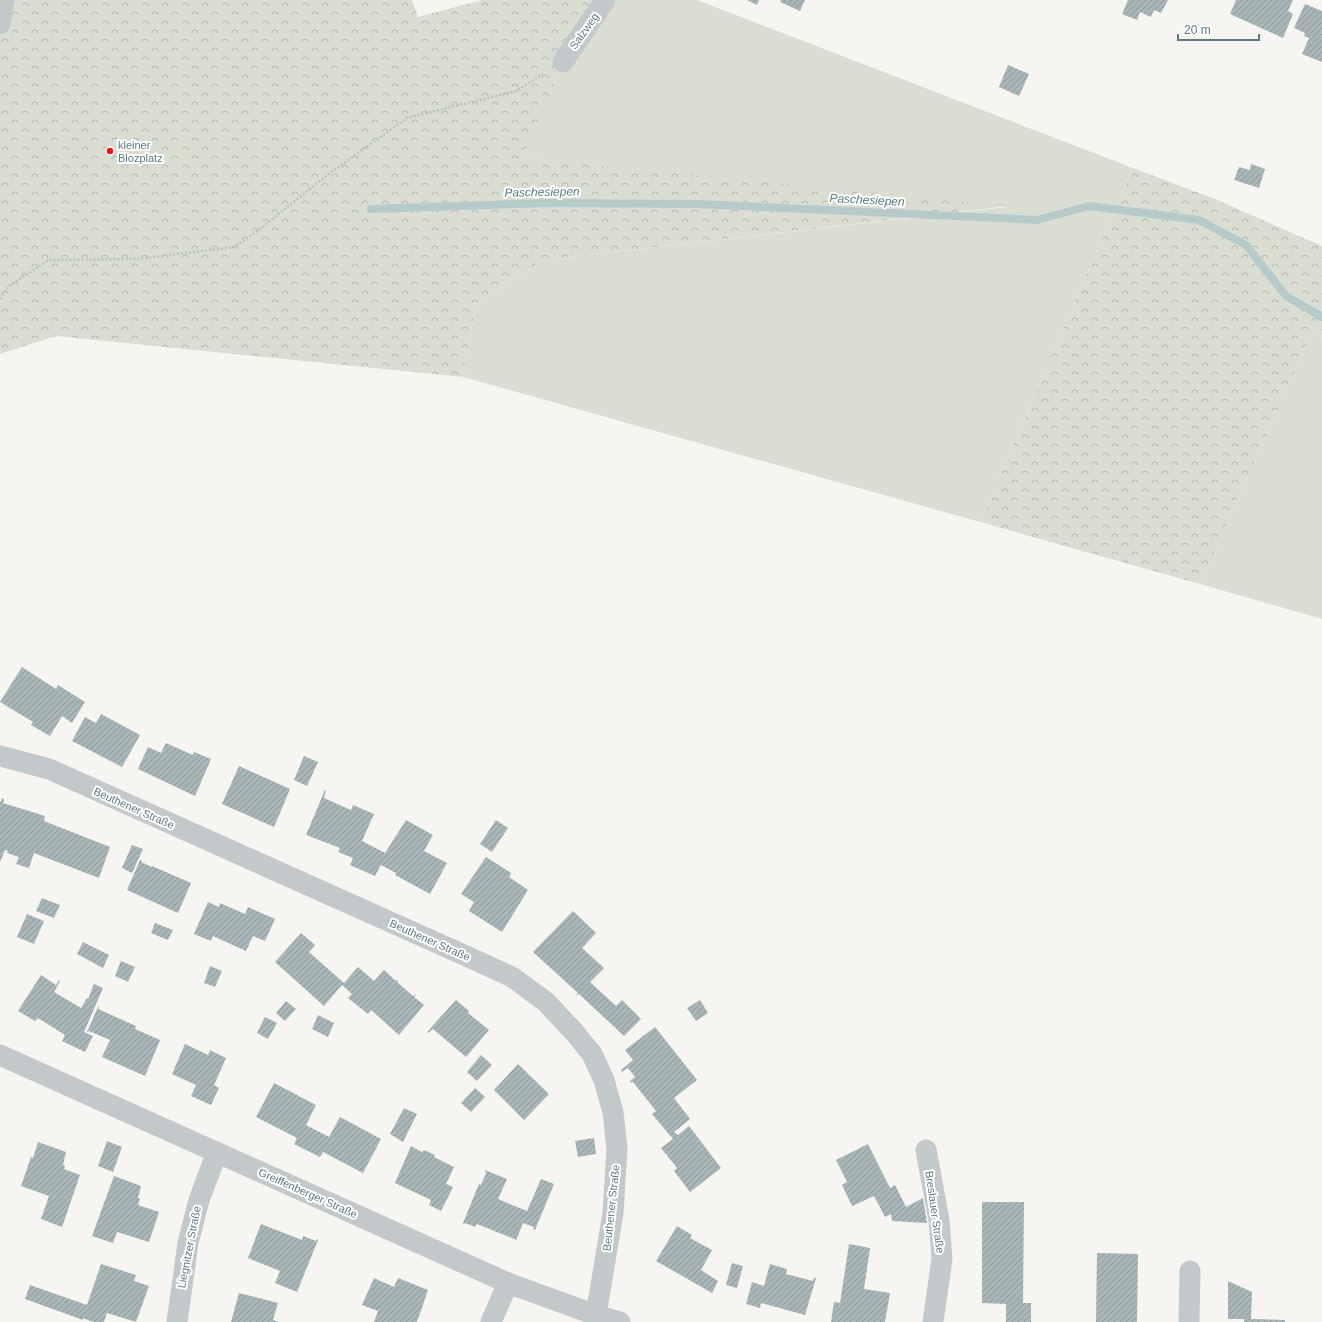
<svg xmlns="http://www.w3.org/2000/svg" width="1322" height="1322" viewBox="0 0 1322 1322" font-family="Arial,sans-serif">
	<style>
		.grass { fill: #daded2 }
		.forest { fill: url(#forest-crowns) }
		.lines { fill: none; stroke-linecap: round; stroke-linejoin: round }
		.stream { stroke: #b7caca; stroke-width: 8 }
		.building { fill: url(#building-hatch) }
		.path { stroke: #bcc0c1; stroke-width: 2.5; stroke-dasharray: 2 2; stroke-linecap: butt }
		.minor { stroke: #c3c9cb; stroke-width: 21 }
		.poi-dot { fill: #f51217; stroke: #fff; stroke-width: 1.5 }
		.labels { text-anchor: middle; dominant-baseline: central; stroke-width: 4; stroke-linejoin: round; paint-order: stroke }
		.street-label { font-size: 11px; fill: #5e7a80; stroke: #fff }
		.poi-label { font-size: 11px; fill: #5e7a80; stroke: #fff; text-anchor: start }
		.water-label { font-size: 12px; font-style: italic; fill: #587c7c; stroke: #fff }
	</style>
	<defs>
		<pattern id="forest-crowns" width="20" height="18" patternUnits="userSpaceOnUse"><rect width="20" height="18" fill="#daded2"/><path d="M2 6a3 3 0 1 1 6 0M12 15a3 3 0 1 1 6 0" fill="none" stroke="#b4b9b0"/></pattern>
		<pattern id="building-hatch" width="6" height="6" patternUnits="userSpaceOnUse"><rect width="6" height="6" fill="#a9b6b8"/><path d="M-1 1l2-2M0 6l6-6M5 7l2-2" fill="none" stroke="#8d999b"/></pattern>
	</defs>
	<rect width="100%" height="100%" fill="#f6f5f2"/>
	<!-- grass -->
	<g class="grass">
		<path d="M605,0H697L1133,168L980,522L463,377L476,304L543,260L1007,207L522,158L563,62Z"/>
		<path d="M1312,333L1322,337V619L1200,584Z"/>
	</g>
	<!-- forest -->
	<g class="forest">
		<path d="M0,0H412L418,17L482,0H605L563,62L523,158L1010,206L543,260L476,304L463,377L56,336L0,354Z"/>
		<path d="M1133,168L1215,199L1322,246V337L1312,333L1200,584L980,522Z"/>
	</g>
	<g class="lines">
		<!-- stream -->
		<path class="stream" d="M371,209L547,203L698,204L1037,220L1089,206L1199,220L1246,245L1286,296L1322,317"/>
	</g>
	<!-- building -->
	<g class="building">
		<path d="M747,0H759L757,5Z"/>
		<path d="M781,0H805L800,11L780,2Z"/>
		<path d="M1128,0H1168L1161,13L1154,10L1151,17L1140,12L1137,20L1122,14Z"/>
		<path d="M1236,0H1293L1288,11L1293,14L1283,38L1230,14Z"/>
		<path d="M1305,4L1322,11V62L1302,54L1309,38L1304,36L1305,33L1294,28Z"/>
		<path d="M1008,65L1029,74L1019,96L999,87Z"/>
		<path d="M1251,164L1265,169L1259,188L1234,180L1239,167L1250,170Z"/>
		<path d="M22,667L56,689L58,685L85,702L72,723L62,716L50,736L31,725L33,722L0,702Z"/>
		<path d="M101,714L140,735L122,767L72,741L85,717L96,723Z"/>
		<path d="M166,743L193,755L194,752L211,759L195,796L138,769L148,747L161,753Z"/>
		<path d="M304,756L318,762L307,786L294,780Z"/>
		<path d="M239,766L290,789L274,827L222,804Z"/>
		<path d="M325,790L326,791L324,798L351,810L353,805L374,814L362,841L385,853L406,820L433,835L424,851L447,863L430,894L395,875L396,873L381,865L375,876L350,865L353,858L338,852L340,848L306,835Z"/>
		<path d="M2,798L4,799L3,803L45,816L44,821L110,847L99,878L34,853L29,868L16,864L19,857L7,853L8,851L5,850L0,862V801L1,802Z"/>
		<path d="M496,820L508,828L492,852L480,844Z"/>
		<path d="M132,845L143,849L132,873L122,868Z"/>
		<path d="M486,857L511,873L509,877L528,890L502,932L469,911L474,902L461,894Z"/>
		<path d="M140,860L142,861L141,862L152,867V866L191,883L178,913L127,890Z"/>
		<path d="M42,898L60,905L54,918L36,911Z"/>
		<path d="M208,902L219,907L220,903L245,914L248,907L275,919L265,941L253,936L246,951L213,936L211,941L194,934Z"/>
		<path d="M573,911L596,933L582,948L604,968L590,982L616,1006L622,1000L641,1019L624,1036L579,994L576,996L578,993L533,952Z"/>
		<path d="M27,914L44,921L34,944L17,937Z"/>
		<path d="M155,923L173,930L168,940L151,933Z"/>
		<path d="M301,933L315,945L309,952L344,983L358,967L374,981L384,970L396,981L397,979L398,981L397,982L413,996L416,994L414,997L424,1005L399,1035L371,1010L368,1014L348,998L352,994L342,985L324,1006L275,962Z"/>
		<path d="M83,942L109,955L103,968L77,954Z"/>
		<path d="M121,961L135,967L128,982L115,976Z"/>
		<path d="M210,966L222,971L215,987L204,983Z"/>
		<path d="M41,975L56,985L59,980L60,981L54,992L81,1008L87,998L88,999L94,984L103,988L84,1032L93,1036L85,1052L62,1041L65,1035L38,1018L35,1021L18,1011Z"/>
		<path d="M456,1000L469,1011L468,1013L489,1030L466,1057L433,1029L428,1033L427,1032Z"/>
		<path d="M700,1000L708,1013L696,1021L687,1008Z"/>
		<path d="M286,1001L296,1009L285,1021L276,1013Z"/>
		<path d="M98,1007H99L98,1009L136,1026L135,1029L160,1040L145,1076L102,1057L110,1040L89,1031L88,1032H87Z"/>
		<path d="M318,1015L334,1023L328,1037L312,1029Z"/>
		<path d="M265,1017L277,1023L268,1039L257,1033Z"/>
		<path d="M655,1027L697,1080L674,1098L690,1119L674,1132L678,1135L689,1126L721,1168L690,1192L674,1171L677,1168L661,1148L673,1139L652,1114L656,1111L633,1082L631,1083L630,1081L635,1077L628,1068L622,1072L621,1070L633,1060L625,1050Z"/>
		<path d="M185,1044L208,1055L210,1050L226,1058L214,1085L219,1088L211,1105L191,1096L196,1085L172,1074Z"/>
		<path d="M481,1055L492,1065L477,1081L467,1072Z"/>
		<path d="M518,1064L549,1094L524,1120L494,1090Z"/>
		<path d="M274,1083L316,1105L306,1125L329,1137L340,1117L381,1139L363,1173L323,1152L320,1157L294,1144L297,1138L256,1117Z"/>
		<path d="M475,1088L485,1097L471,1112L461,1103Z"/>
		<path d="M404,1108L417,1114L403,1142L390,1134Z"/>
		<path d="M594,1138L596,1154L578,1157L575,1141Z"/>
		<path d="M107,1141L122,1147L113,1172L98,1166Z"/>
		<path d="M38,1142L66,1152L63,1165L65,1166L64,1169L80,1175L62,1227L41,1219L49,1196L21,1186L31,1157L33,1158Z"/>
		<path d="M868,1144L890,1188L895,1185L906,1207L923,1198L927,1223L892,1221L891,1214L885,1217L874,1196L852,1206L842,1185L847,1182L836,1160Z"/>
		<path d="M411,1146L422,1152L424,1150L435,1155L434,1157L454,1167L446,1184L453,1187L441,1211L429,1205L431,1200L395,1183Z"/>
		<path d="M485,1170L507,1179L498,1199L527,1211L541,1179L554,1184L535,1230L533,1229L534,1227L523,1223L517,1238V1240L477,1224L475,1227L465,1223L464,1224L463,1223L479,1184L481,1185L486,1173Z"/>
		<path d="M114,1176L141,1186L138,1198L140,1199L138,1205L159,1212L149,1242L117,1232L113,1243L92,1236Z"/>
		<path d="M982,1202H1024L1023,1303H1031V1322H1006V1304L982,1303Z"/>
		<path d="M261,1224L302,1240L303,1236L316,1241V1239L318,1240L297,1292L275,1283L280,1271L248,1258Z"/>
		<path d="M677,1226L692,1235L690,1238L712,1250L701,1270L718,1281L712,1293L656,1261Z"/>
		<path d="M849,1244L870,1248L864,1289L890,1293L885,1322H831L834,1302L840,1303Z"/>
		<path d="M1097,1253L1138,1254L1137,1322H1096Z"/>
		<path d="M732,1263L743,1266L737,1288L726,1285Z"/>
		<path d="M101,1264L136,1275L134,1281L149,1286L136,1322L107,1313L104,1322H93L83,1318V1320L25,1299L30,1285L87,1305Z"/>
		<path d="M770,1264L787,1269L786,1274L813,1281L814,1278H816L805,1315L761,1303L760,1308L746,1304L752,1282L764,1286Z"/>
		<path d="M374,1278L394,1287L398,1278L428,1290L417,1322H374L378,1311L362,1305Z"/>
		<path d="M1228,1281L1252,1292L1251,1319L1285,1320V1322H1244V1319H1228Z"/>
		<path d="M239,1293L278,1303L273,1320L279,1322H231Z"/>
	</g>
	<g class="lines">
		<!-- path -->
		<path class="path" d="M0,299L9,286L49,260L138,259L234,247L260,229L326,176L407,118L516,91L543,74"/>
		<!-- minor -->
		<g class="minor">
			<path d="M0,24L4,0"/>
			<path d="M563,62L605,0"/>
			<path d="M0,756L49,769L464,955L512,977L546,1002L575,1033L592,1054L604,1080L613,1112L617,1149L613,1213L596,1315"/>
			<path d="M0,1055L508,1283L596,1315L620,1322"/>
			<path d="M926,1150L939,1220L942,1259L933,1322"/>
			<path d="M177,1322L188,1243L199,1200L217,1152"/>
			<path d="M491,1322L508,1283"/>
			<path d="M1189,1322L1190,1271"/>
		</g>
	</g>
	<!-- markers -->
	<circle class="poi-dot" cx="110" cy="151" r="4"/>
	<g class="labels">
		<!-- street labels -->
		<g class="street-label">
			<text transform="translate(584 31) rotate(-55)">Salzweg</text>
			<text transform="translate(134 808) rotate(24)">Beuthener Straße</text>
			<text transform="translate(430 940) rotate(24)">Beuthener Straße</text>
			<text transform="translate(308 1193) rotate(24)">Greiffenberger Straße</text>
			<text transform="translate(611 1208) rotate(-84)">Beuthener Straße</text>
			<text transform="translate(935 1212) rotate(82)">Breslauer Straße</text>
			<text transform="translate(189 1247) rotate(-79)">Liegnitzer Straße</text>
		</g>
		<!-- poi labels -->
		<g class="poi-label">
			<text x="118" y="145">kleiner<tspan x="118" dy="13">Blozplatz</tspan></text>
		</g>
		<!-- water labels -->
		<g class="water-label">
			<text transform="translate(542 192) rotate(-1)">Paschesiepen</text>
			<text transform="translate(867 200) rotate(3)">Paschesiepen</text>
		</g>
	</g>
	<!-- scale -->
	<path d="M1178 34v6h81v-6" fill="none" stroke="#5e7a80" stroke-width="2"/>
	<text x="1184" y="34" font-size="12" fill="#5e7a80" stroke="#ffffff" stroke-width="3" paint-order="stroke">20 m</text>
</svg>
